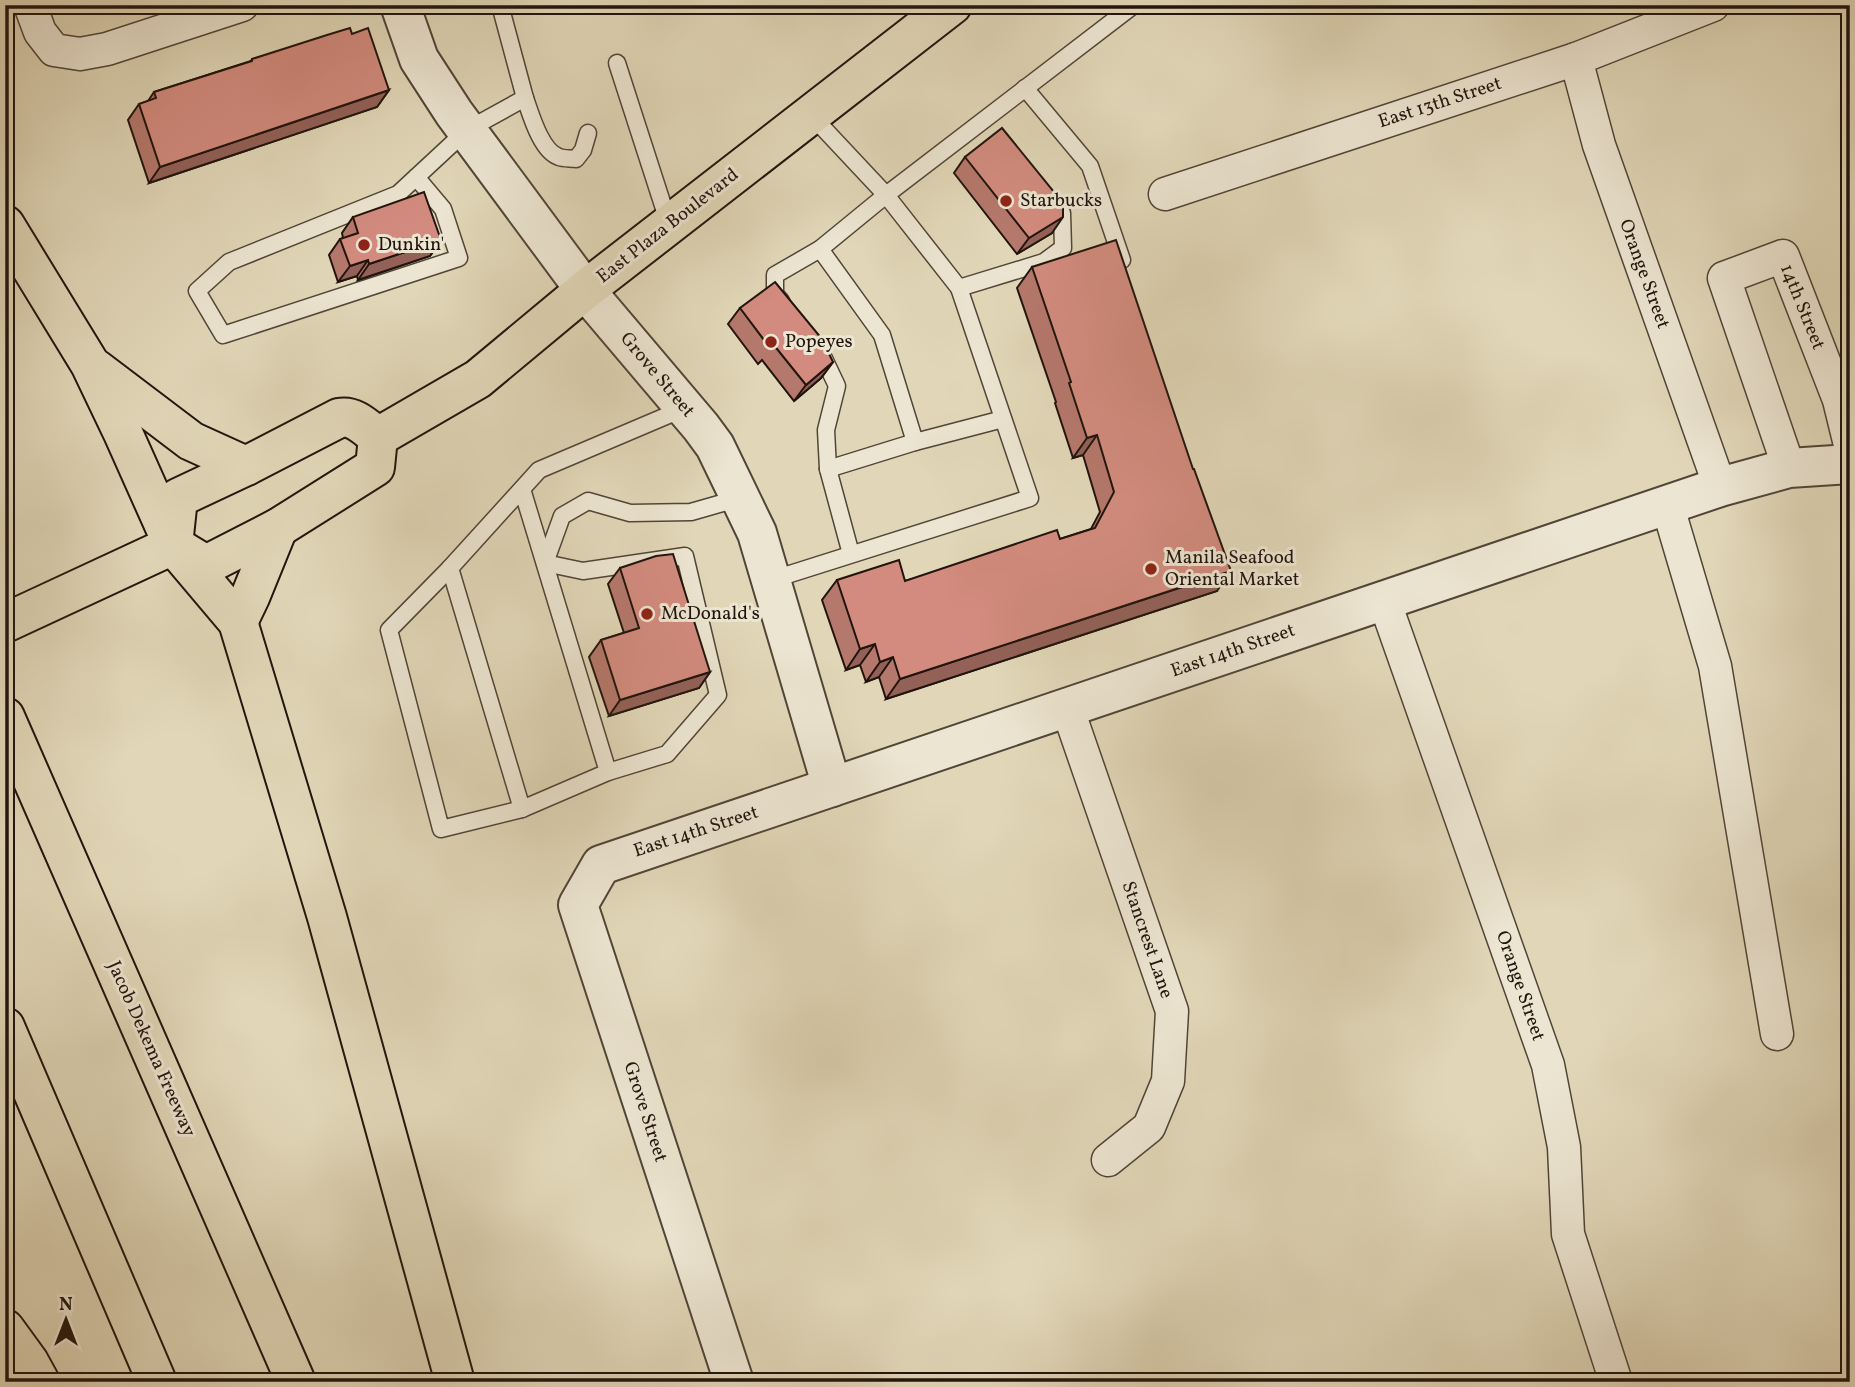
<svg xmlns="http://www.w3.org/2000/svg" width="1855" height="1387" viewBox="0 0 1855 1387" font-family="Vollkorn,serif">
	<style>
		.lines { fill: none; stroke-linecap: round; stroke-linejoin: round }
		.service-casing { stroke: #514538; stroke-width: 19 }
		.minor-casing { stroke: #514538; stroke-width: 35 }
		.tertiary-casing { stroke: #514538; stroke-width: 42 }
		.primary-casing { stroke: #21140d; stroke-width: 42 }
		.motorway-casing { stroke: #21140d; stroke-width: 42 }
		.service { stroke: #ece5d1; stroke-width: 16 }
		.minor { stroke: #ece5d1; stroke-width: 32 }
		.tertiary { stroke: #ece5d1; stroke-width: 38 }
		.primary { stroke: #e1d7b8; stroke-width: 38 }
		.motorway { stroke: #e1d7b8; stroke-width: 38 }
		.wall { fill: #b5786c; stroke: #21140d; stroke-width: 2 }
		.shaded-wall { fill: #936158; stroke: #21140d; stroke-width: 2 }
		.building { fill: #d28b7e; stroke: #21140d; stroke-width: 2 }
		.poi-dot { fill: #8f2418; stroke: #ece5d1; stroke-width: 2.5 }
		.labels { text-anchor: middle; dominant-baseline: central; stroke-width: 6; stroke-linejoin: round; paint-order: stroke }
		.street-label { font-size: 19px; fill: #21140d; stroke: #ece5d1 }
		.poi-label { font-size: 19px; fill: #21140d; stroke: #ece5d1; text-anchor: start }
	</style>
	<rect width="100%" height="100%" fill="#e1d7b8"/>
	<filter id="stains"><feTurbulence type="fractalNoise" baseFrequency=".00286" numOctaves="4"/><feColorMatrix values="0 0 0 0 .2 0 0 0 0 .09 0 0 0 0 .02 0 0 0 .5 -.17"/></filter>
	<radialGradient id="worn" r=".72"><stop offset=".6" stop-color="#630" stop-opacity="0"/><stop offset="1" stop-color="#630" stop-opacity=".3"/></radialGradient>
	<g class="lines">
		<!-- service casing -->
		<g class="service-casing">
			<g id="service">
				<path d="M617,63L669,224"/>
				<path d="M1025,88L1090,166L1122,260"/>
				<path d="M525,98C531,115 541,151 559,157C564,159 571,158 576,159L583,150L588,133"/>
				<path d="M416,177L443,209L459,258L223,335L197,291L229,262L398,194L467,130L525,98L500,5"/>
				<path d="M820,249L882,335L915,442L1003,419"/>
				<path d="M959,288L1044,262L1063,248L1062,213L1053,202"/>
				<path d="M781,301L775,294V275L820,249L886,195L1134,5"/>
				<path d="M819,348L837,386L826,430L828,469"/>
				<path d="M522,489L608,772L522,809L450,568L539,470L685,408"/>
				<path d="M851,554L828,469L915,442"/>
				<path d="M450,568L389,630L441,829L522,809"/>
				<path d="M771,580L1030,498L959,288L886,195L811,115"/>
				<path d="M608,772L667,754L718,695L685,556L583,571L545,563L562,516L588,501L630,513L691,512L740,498"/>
			</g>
		</g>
		<!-- minor casing -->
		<g class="minor-casing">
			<g id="minor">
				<path d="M30,5L40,32L54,50L80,54L107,49L242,5"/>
				<path d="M1576,59L1599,145L1720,487"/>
				<path d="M1165,194L1576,59L1713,5"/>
				<path d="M1789,468L1724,278L1783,256L1839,400L1850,445"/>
				<path d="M1667,504L1715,666L1777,1034"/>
				<path d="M1384,600L1548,1065L1564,1147L1568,1234L1616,1382"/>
				<path d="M1067,707L1172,1011L1168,1081L1149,1127L1108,1160"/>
			</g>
		</g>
		<!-- tertiary casing -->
		<g class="tertiary-casing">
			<g id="tertiary">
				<path d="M400,5L419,59L454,113L585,290L701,427L715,446L757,533L832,787"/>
				<path d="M734,1382L578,905L601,865L1720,487L1789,468L1850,464"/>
			</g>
		</g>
		<!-- primary casing -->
		<g class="primary-casing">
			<g id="primary">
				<path d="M378,437L478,379L585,290L952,5"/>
				<path d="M173,545L178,498L246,466L339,418C355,415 366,428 378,437"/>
				<path d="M173,545L206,565L278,528L375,467L378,437"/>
				<path d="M5,623L173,545"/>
			</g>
		</g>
		<!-- motorway casing -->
		<g class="motorway-casing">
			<g id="motorway">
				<path d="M5,225L90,364L123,433L173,545L238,622L327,917L455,1382"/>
				<path d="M96,369L191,441L246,466"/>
				<path d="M238,622L250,597L278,528"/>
				<path d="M5,717L296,1382"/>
				<path d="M5,1027L157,1382"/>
				<path d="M5,1329L29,1362L40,1382"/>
			</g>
		</g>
		<!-- service -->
		<use href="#service" class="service"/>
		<!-- minor -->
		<use href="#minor" class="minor"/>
		<!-- tertiary -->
		<use href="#tertiary" class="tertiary"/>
		<!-- primary -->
		<use href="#primary" class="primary"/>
		<!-- motorway -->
		<use href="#motorway" class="motorway"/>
	</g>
	<!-- wall -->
	<g class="wall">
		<path d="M352,34L389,90L377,107L149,183L128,120L139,104L148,101L154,92L251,61L252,59Z"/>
		<path d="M965,157L1052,233L1017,254L954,173Z"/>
		<path d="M353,217L441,240L430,256L358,280L357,276L338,282L329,255L340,239L343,238L342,233Z"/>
		<path d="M1032,267L1217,591L886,699L879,677L866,682L860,665L846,670L822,600L837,580L905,581L1060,539L1091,529L1100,512L1083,455L1073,458L1055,403L1056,402L1017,288Z"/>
		<path d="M740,308L833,362L821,378L794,401L762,360L758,364L728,324Z"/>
		<path d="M620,568L710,672L699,688L609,716L589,657L601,640L624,633L608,584Z"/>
	</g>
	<!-- shaded-wall -->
	<g class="shaded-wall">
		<path d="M389,90L377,107L149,183L160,167Z"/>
		<path d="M1063,217L1052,233L1017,254L1029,238Z"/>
		<path d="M441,240L430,256L358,280L369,264Z"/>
		<path d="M368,260L357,276L338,282L350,266Z"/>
		<path d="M833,362L821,378L794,401L806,385Z"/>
		<path d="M1097,435L1083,455L1073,458L1087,438Z"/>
		<path d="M1231,571L1217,591L886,699L900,679Z"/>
		<path d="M875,644L860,665L846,670L860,649Z"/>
		<path d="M893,657L879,677L866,682L880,662Z"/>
		<path d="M710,672L699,688L609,716L620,700Z"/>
	</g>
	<!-- building -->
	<g class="building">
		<path d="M350,28L352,34L368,28L389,90L160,167L139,104L156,98L154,92L252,61V59L327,35Z"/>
		<path d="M1002,128L1063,203V217L1029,238L965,157Z"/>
		<path d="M424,192L441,240L369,264L368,260L350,266L340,239L358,233L353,217Z"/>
		<path d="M1116,240L1193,469H1194L1231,571L900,679L893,657L880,662L875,644L860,649L837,580L899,560L905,581L1057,530L1060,539L1095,528L1114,492L1097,435L1087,438L1069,383L1071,382L1032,267Z"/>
		<path d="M775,282L822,339L833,362L806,385L773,344L770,348L740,308Z"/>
		<path d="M673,554L710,672L620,700L601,640L639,628L620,568L656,556Z"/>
	</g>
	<!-- markers -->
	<g class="poi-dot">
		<circle cx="1006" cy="201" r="7"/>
		<circle cx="364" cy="245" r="7"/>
		<circle cx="771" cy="342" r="7"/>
		<circle cx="1151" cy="569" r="7"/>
		<circle cx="647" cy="614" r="7"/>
	</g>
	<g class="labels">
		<!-- street labels -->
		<g class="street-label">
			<text transform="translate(1440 103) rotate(-18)">East 13th Street</text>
			<text transform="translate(668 226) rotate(-38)">East Plaza Boulevard</text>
			<text transform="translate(1644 274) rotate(70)">Orange Street</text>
			<text transform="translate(1802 307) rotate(68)">14th Street</text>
			<text transform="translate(657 375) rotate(50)">Grove Street</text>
			<text transform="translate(1233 651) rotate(-19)">East 14th Street</text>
			<text transform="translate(696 832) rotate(-18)">East 14th Street</text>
			<text transform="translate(1147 940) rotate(71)">Stancrest Lane</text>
			<text transform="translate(1520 986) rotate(71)">Orange Street</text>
			<text transform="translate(151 1049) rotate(66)">Jacob Dekema Freeway</text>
			<text transform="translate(645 1112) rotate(72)">Grove Street</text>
		</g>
		<!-- poi labels -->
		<g class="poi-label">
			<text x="1020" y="201">Starbucks</text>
			<text x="378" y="245">Dunkin'</text>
			<text x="785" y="342">Popeyes</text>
			<text x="1165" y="558">Manila Seafood<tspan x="1165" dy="22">Oriental Market</tspan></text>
			<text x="661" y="614">McDonald's</text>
		</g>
	</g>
	<!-- margin -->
	<rect width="1855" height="1387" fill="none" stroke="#e1d7b8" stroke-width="28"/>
	<rect x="7" y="7" width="1841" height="1373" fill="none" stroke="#21140d" stroke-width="3.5"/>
	<rect x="14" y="14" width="1827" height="1359" fill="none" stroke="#21140d" stroke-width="2"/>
	<!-- north arrow -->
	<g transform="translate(66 1320)" stroke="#ece5d1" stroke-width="5" paint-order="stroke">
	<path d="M0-5L12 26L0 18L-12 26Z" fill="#21140d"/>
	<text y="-10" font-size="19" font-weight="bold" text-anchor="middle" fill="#21140d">N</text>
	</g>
	<rect width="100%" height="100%" filter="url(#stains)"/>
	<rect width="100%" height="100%" fill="url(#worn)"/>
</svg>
